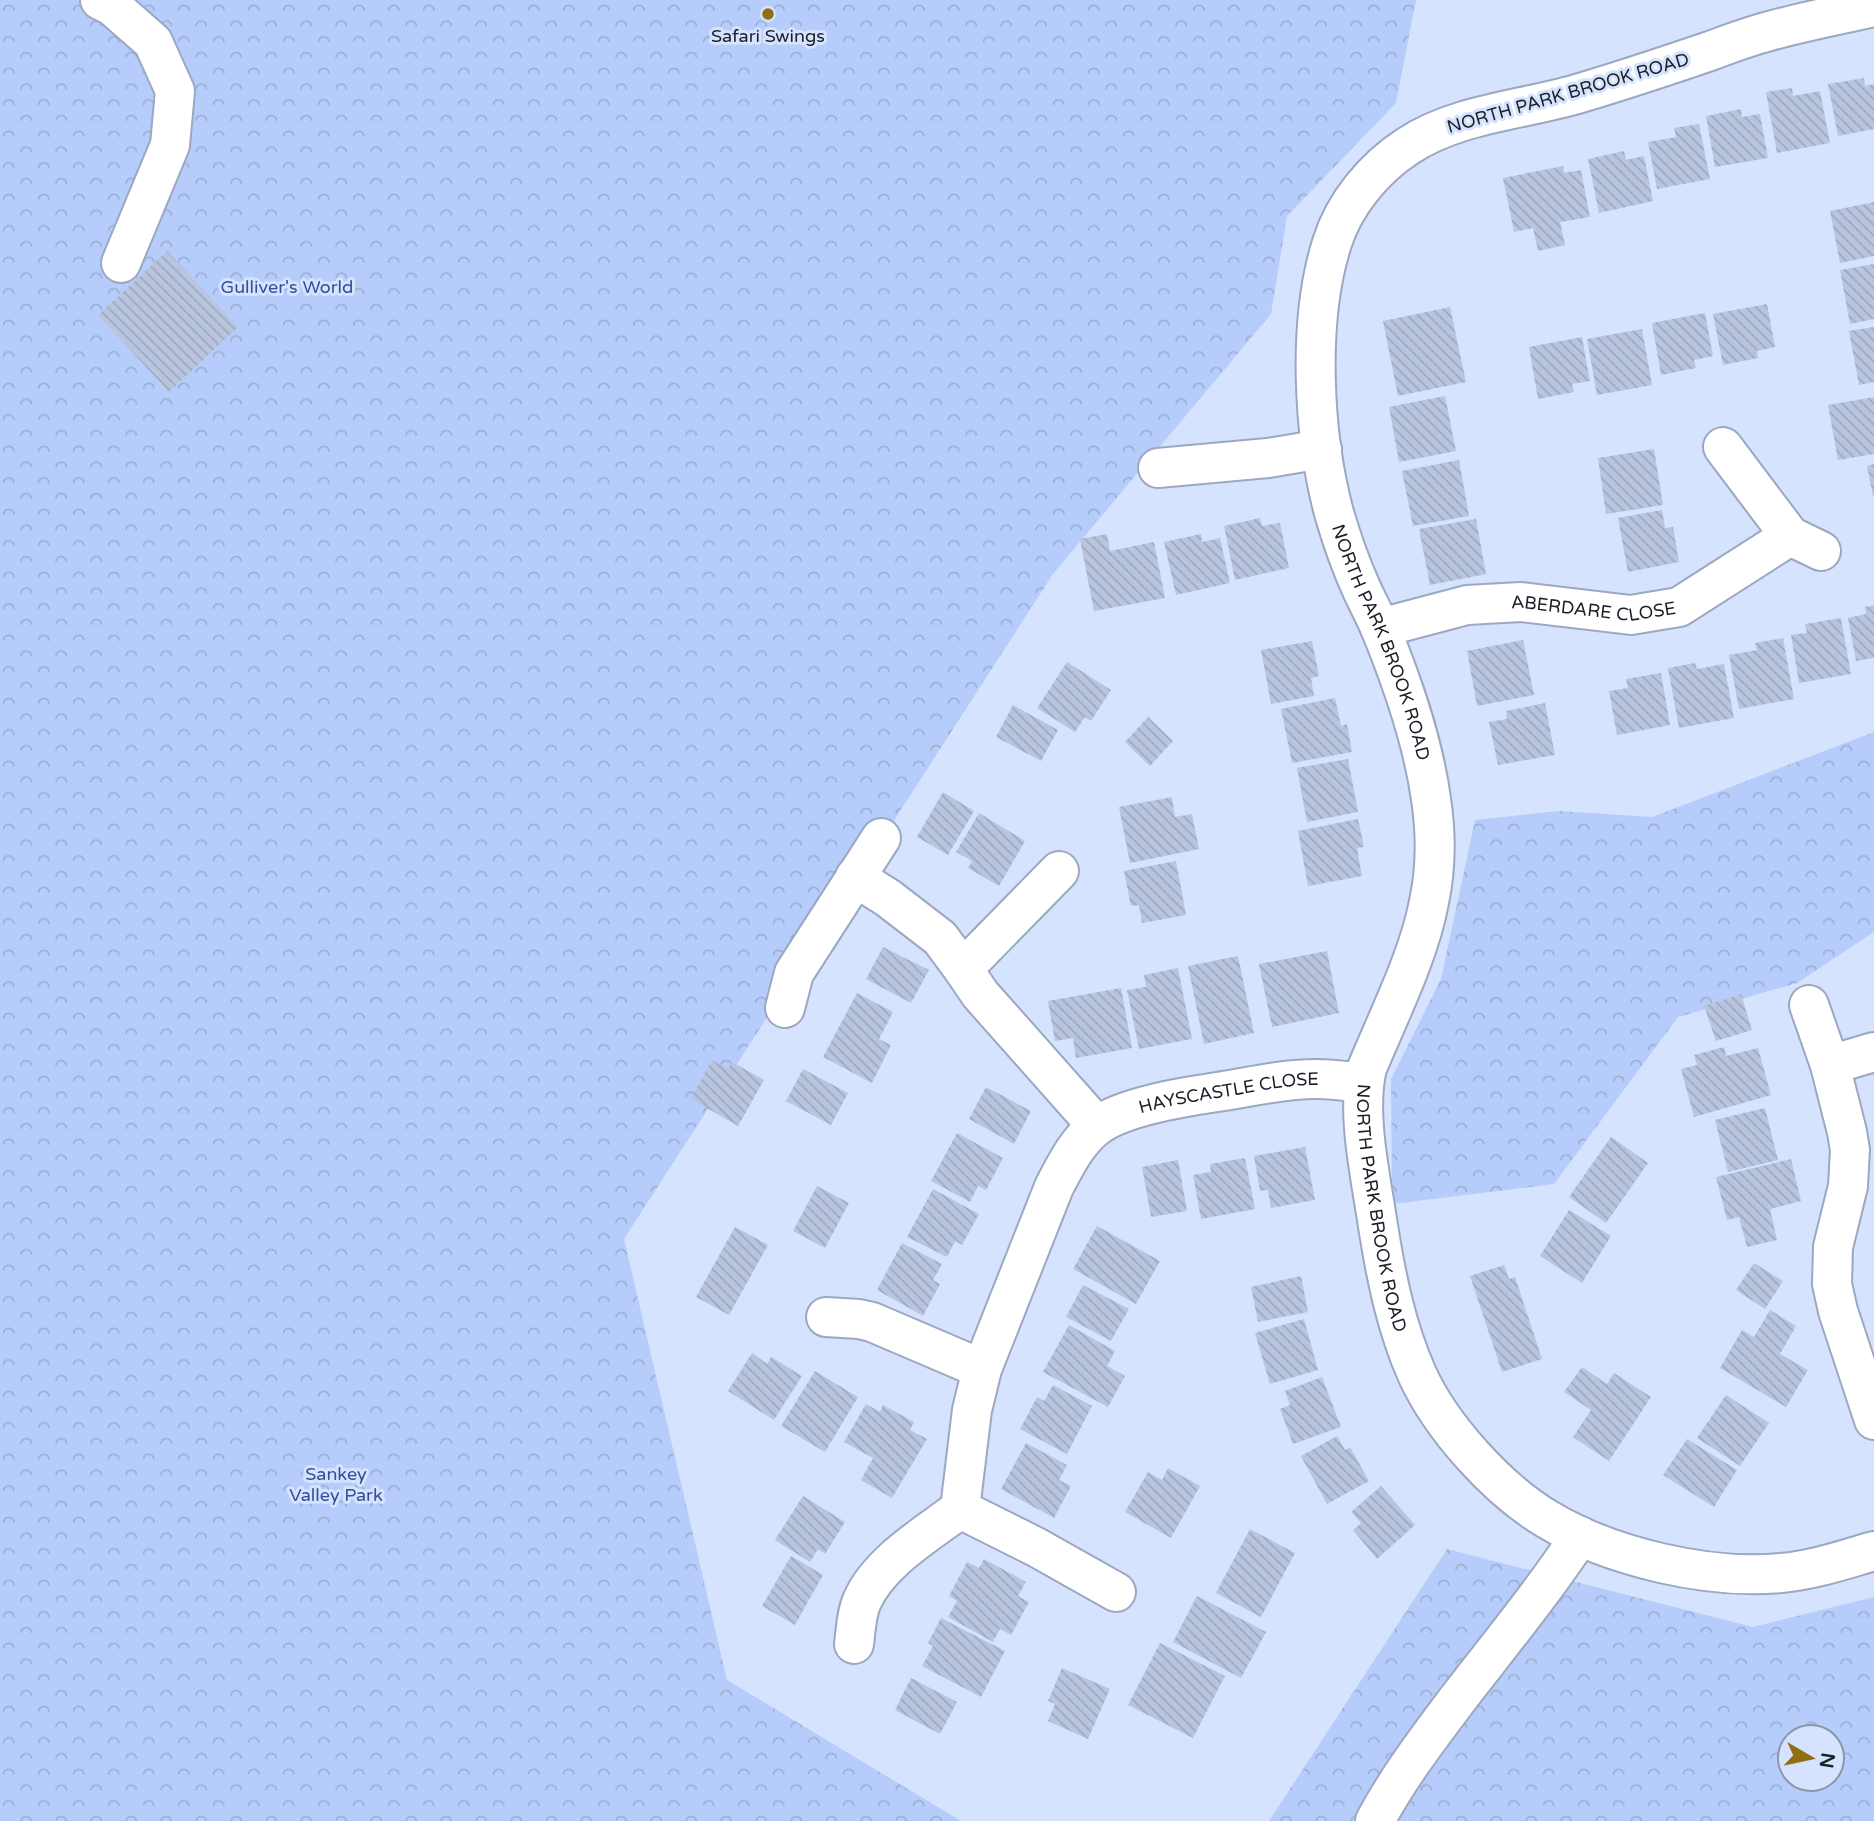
<svg xmlns="http://www.w3.org/2000/svg" width="1874" height="1821" viewBox="0 0 1874 1821" font-family="'Varela Round',sans-serif">
	<style>
		.park { fill: url(#park-crowns); fill-rule: evenodd }
		.building { fill: url(#building-back-hatch) }
		.lines { fill: none; stroke-linecap: round; stroke-linejoin: round }
		.minor-casing { stroke: #9ca8c1; stroke-width: 42 }
		.minor { stroke: #fff; stroke-width: 38 }
		.poi-dot { fill: #906e13; stroke: #d6e3fe; stroke-width: 2.5 }
		.labels { text-anchor: middle; dominant-baseline: central; stroke-width: 6; stroke-linejoin: round; paint-order: stroke }
		.poi-label { font-size: 18px; fill: #1a1f28; stroke: #d6e3fe }
		.street-label { font-size: 18px; fill: #1a1f28; stroke: #d6e3fe }
		.park-label { font-size: 18px; fill: #314f9a; stroke: #d6e3fe }
	</style>
	<defs>
		<pattern id="park-crowns" width="20" height="18" patternUnits="userSpaceOnUse" patternTransform="scale(1.75)"><rect width="20" height="18" fill="#b6ccfa"/><path d="M2 6a3 3 0 1 1 6 0M12 15a3 3 0 1 1 6 0" fill="none" stroke="#9cafd6"/></pattern>
		<pattern id="building-back-hatch" width="6" height="6" patternUnits="userSpaceOnUse" patternTransform="scale(1.75)"><rect width="6" height="6" fill="#b9c5df"/><path d="M-1 5l2 2M0 0l6 6M5-1l2 2" fill="none" stroke="#9ea9bf"/></pattern>
	</defs>
	<rect width="100%" height="100%" fill="#d6e3fe"/>
	<!-- park -->
	<g class="park">
		<path d="M0,0H1416L1396,103L1287,216L1271,314L1053,574L624,1239L727,1680L961,1821H0Z"/>
		<path d="M1874,732V932L1797,983L1678,1017L1554,1184L1392,1204L1391,1079L1441,979L1475,820L1559,811L1652,817Z"/>
		<path d="M1447,1549L1753,1627L1874,1597V1821H1269ZM1790,1737H1832V1779H1790Z"/>
	</g>
	<!-- building -->
	<g class="building">
		<path d="M1864,78L1865,86L1874,84V129L1838,136L1828,84Z"/>
		<path d="M1792,88L1793,96L1820,91L1830,143L1777,153L1766,92Z"/>
		<path d="M1741,109L1742,117L1760,114L1768,158L1715,167L1706,116Z"/>
		<path d="M1699,124L1710,179L1657,189L1648,142L1676,137L1674,128Z"/>
		<path d="M1624,151L1626,160L1644,156L1653,201L1599,213L1588,159Z"/>
		<path d="M1563,166L1564,173L1581,170L1590,217L1560,222L1565,245L1538,251L1533,228L1514,232L1503,178Z"/>
		<path d="M1874,202V256L1840,263L1830,211Z"/>
		<path d="M167,251L238,327L169,392L98,315Z"/>
		<path d="M1874,264V319L1850,324L1840,270Z"/>
		<path d="M1767,304L1775,347L1757,351L1758,358L1723,365L1713,314Z"/>
		<path d="M1450,307L1466,382L1398,396L1383,321Z"/>
		<path d="M1705,313L1713,356L1694,360L1696,368L1661,375L1652,323Z"/>
		<path d="M1874,327V382L1859,385L1849,331Z"/>
		<path d="M1642,329L1652,385L1597,395L1587,339Z"/>
		<path d="M1582,337L1590,381L1572,384L1574,392L1538,399L1529,347Z"/>
		<path d="M1445,396L1456,451L1399,462L1389,407Z"/>
		<path d="M1874,397V454L1838,460L1828,405Z"/>
		<path d="M1654,449L1663,505L1606,514L1598,458Z"/>
		<path d="M1459,460L1469,516L1413,526L1402,471Z"/>
		<path d="M1874,464V495L1873,496L1867,466Z"/>
		<path d="M1662,510L1665,528L1673,527L1679,562L1628,572L1618,518Z"/>
		<path d="M1260,518L1262,526L1280,523L1289,568L1235,580L1224,526Z"/>
		<path d="M1476,519L1486,574L1430,585L1419,529Z"/>
		<path d="M1107,534L1110,551L1154,542L1165,598L1094,611L1080,539Z"/>
		<path d="M1201,534L1202,542L1220,538L1230,583L1176,595L1164,542Z"/>
		<path d="M1874,605V658L1856,661L1848,618L1866,614L1865,607Z"/>
		<path d="M1841,618L1851,674L1799,683L1791,635L1807,633L1805,624Z"/>
		<path d="M1783,638L1794,699L1739,709L1729,655L1757,650L1755,643Z"/>
		<path d="M1523,640L1534,695L1477,706L1467,651Z"/>
		<path d="M1312,641L1319,676L1311,678L1314,696L1271,704L1261,650Z"/>
		<path d="M1067,662L1111,690L1091,721L1085,717L1075,732L1037,708Z"/>
		<path d="M1695,663L1697,669L1724,664L1734,718L1679,728L1668,668Z"/>
		<path d="M1661,673L1670,725L1617,735L1609,691L1628,688L1626,679Z"/>
		<path d="M1335,698L1341,726L1347,724L1352,752L1292,763L1281,709Z"/>
		<path d="M1545,703L1555,755L1498,765L1489,722L1507,719L1506,711Z"/>
		<path d="M1013,705L1058,730L1041,761L996,737Z"/>
		<path d="M1148,717L1173,741L1150,766L1125,742Z"/>
		<path d="M1348,759L1358,812L1307,822L1297,768Z"/>
		<path d="M943,792L974,811L948,855L917,837Z"/>
		<path d="M1172,797L1175,817L1192,814L1199,849L1130,863L1119,807Z"/>
		<path d="M979,813L1025,841L999,886L968,868L972,861L956,852Z"/>
		<path d="M1358,819L1364,847L1357,848L1362,876L1308,886L1298,831Z"/>
		<path d="M1176,861L1186,915L1142,923L1139,905L1131,906L1124,871Z"/>
		<path d="M883,947L929,970L911,1003L866,979Z"/>
		<path d="M1327,951L1339,1013L1272,1027L1259,964Z"/>
		<path d="M1238,956L1254,1033L1204,1044L1188,966Z"/>
		<path d="M1178,968L1192,1039L1139,1049L1127,990L1146,987L1144,975Z"/>
		<path d="M1121,988L1132,1048L1076,1058L1073,1038L1055,1041L1048,1001Z"/>
		<path d="M857,993L893,1012L879,1039L891,1045L872,1083L823,1057Z"/>
		<path d="M1741,994L1752,1030L1716,1041L1704,1006Z"/>
		<path d="M1724,1047L1726,1056L1758,1048L1771,1095L1694,1117L1681,1069L1697,1065L1694,1055Z"/>
		<path d="M712,1060L728,1069L732,1062L764,1080L738,1126L691,1099Z"/>
		<path d="M803,1069L848,1093L831,1125L786,1101Z"/>
		<path d="M986,1087L1031,1111L1014,1144L969,1119Z"/>
		<path d="M1765,1108L1778,1160L1728,1172L1715,1120Z"/>
		<path d="M957,1133L1003,1158L986,1190L978,1186L970,1202L931,1181Z"/>
		<path d="M1611,1137L1648,1163L1606,1223L1569,1197Z"/>
		<path d="M1305,1147L1315,1200L1271,1208L1268,1190L1260,1191L1254,1156Z"/>
		<path d="M1245,1158L1255,1209L1201,1219L1193,1175L1211,1172L1210,1164Z"/>
		<path d="M1791,1159L1801,1201L1770,1209L1777,1240L1747,1247L1739,1217L1727,1220L1716,1177Z"/>
		<path d="M1178,1160L1187,1211L1151,1217L1142,1167Z"/>
		<path d="M817,1186L849,1203L825,1248L793,1231Z"/>
		<path d="M933,1189L979,1214L962,1245L955,1241L947,1257L907,1237Z"/>
		<path d="M1569,1210L1611,1236L1582,1283L1540,1256Z"/>
		<path d="M1097,1226L1160,1261L1136,1304L1073,1269Z"/>
		<path d="M735,1227L768,1245L729,1315L696,1297Z"/>
		<path d="M902,1243L942,1264L933,1280L940,1284L923,1316L877,1290Z"/>
		<path d="M1754,1263L1783,1281L1765,1309L1736,1290Z"/>
		<path d="M1504,1265L1509,1279L1515,1277L1542,1359L1502,1372L1470,1276Z"/>
		<path d="M1301,1276L1308,1312L1258,1322L1251,1287Z"/>
		<path d="M1083,1285L1129,1309L1111,1341L1066,1317Z"/>
		<path d="M1770,1310L1796,1326L1780,1354L1808,1370L1786,1407L1720,1368L1742,1330L1754,1337Z"/>
		<path d="M1304,1319L1318,1370L1270,1384L1255,1333Z"/>
		<path d="M1069,1325L1115,1351L1107,1366L1125,1376L1108,1407L1043,1372Z"/>
		<path d="M752,1353L767,1364L771,1357L802,1376L774,1420L728,1391Z"/>
		<path d="M1582,1367L1607,1384L1614,1373L1651,1397L1609,1461L1573,1437L1591,1410L1564,1392Z"/>
		<path d="M815,1371L858,1397L825,1452L781,1426Z"/>
		<path d="M1322,1377L1341,1427L1293,1444L1280,1409L1290,1405L1285,1391Z"/>
		<path d="M1053,1385L1092,1406L1067,1454L1020,1429L1037,1397L1044,1401Z"/>
		<path d="M1726,1395L1769,1423L1740,1466L1697,1438Z"/>
		<path d="M866,1404L880,1412L883,1405L914,1422L910,1430L927,1439L892,1498L861,1480L873,1458L844,1442Z"/>
		<path d="M1337,1436L1345,1450L1350,1447L1369,1481L1327,1504L1301,1456Z"/>
		<path d="M1687,1439L1737,1470L1714,1507L1663,1475Z"/>
		<path d="M1026,1443L1067,1465L1059,1480L1071,1486L1054,1518L1001,1489Z"/>
		<path d="M1168,1468L1200,1486L1171,1538L1125,1512L1148,1472L1162,1480Z"/>
		<path d="M1381,1486L1415,1525L1377,1559L1353,1530L1361,1523L1351,1512Z"/>
		<path d="M803,1496L845,1522L825,1554L818,1549L810,1562L775,1540Z"/>
		<path d="M1250,1529L1295,1553L1261,1617L1216,1593Z"/>
		<path d="M791,1556L823,1575L795,1625L762,1606Z"/>
		<path d="M984,1559L1026,1582L1018,1596L1029,1602L1011,1635L1000,1629L993,1642L948,1617L957,1601L949,1596L967,1562L979,1568Z"/>
		<path d="M1197,1596L1266,1632L1241,1678L1173,1642Z"/>
		<path d="M941,1618L1005,1651L981,1697L922,1666L933,1646L928,1643Z"/>
		<path d="M1160,1643L1225,1676L1193,1738L1128,1705Z"/>
		<path d="M1062,1668L1110,1689L1088,1739L1048,1721L1055,1704L1048,1701Z"/>
		<path d="M911,1678L957,1702L940,1734L895,1710Z"/>
	</g>
	<g class="lines">
		<!-- minor casing -->
		<g class="minor-casing">
			<g id="minor">
				<path d="M100,0L112,6L153,42L175,91L170,145L121,263"/>
				<path id="s1" d="M1874,7C1838,15 1801,22 1766,32C1747,37 1729,44 1710,51C1666,66 1621,81 1577,94C1522,110 1456,114 1408,146C1374,168 1344,204 1332,243C1307,321 1313,434 1334,513C1341,537 1352,568 1362,590C1368,603 1375,616 1381,630C1403,684 1423,741 1431,799C1436,832 1436,869 1429,902C1419,956 1388,1017 1367,1068C1356,1114 1371,1178 1378,1226C1386,1276 1396,1327 1417,1374C1441,1427 1497,1489 1547,1519C1610,1557 1708,1580 1781,1573C1814,1570 1843,1560 1874,1551"/>
				<path d="M1723,447L1790,536L1821,551"/>
				<path d="M1158,468L1268,458L1322,449"/>
				<path id="s2" d="M1380,628L1467,605L1521,602L1631,615L1679,607L1790,536"/>
				<path d="M1059,871L963,969L980,994L1097,1126"/>
				<path d="M855,877L888,898L940,938L963,969"/>
				<path d="M1809,1005L1830,1065L1847,1132L1850,1150L1848,1186L1833,1247L1832,1284L1838,1311L1874,1420"/>
				<path d="M785,1008L794,973L881,838"/>
				<path d="M1830,1065L1874,1052"/>
				<path d="M826,1317L859,1319L872,1322L982,1369"/>
				<path id="s3" d="M960,1509L972,1410L982,1369L1054,1187C1065,1166 1077,1141 1097,1126C1128,1104 1193,1096 1230,1090C1259,1085 1287,1079 1315,1079C1331,1079 1347,1081 1363,1083"/>
				<path d="M854,1644C856,1630 856,1614 862,1601C879,1562 927,1534 960,1509L1036,1547L1116,1592"/>
				<path d="M1375,1821C1399,1776 1430,1736 1460,1696C1501,1643 1543,1592 1580,1536"/>
			</g>
		</g>
		<!-- minor -->
		<use href="#minor" class="minor"/>
	</g>
	<!-- markers -->
	<circle class="poi-dot" cx="768" cy="14" r="7"/>
	<g class="labels">
		<!-- poi labels -->
		<g class="poi-label">
			<text x="768" y="36">Safari Swings</text>
		</g>
		<!-- street labels -->
		<g class="street-label">
			<text transform="translate(1568 93) rotate(-16)">NORTH PARK BROOK ROAD</text>
			<text stroke="none"><textPath href="#s2" startOffset="217">ABERDARE CLOSE</textPath></text>
			<text stroke="none"><textPath href="#s1" startOffset="1024">NORTH PARK BROOK ROAD</textPath></text>
			<text stroke="none"><textPath href="#s3" startOffset="550">HAYSCASTLE CLOSE</textPath></text>
			<text stroke="none"><textPath href="#s1" startOffset="1612">NORTH PARK BROOK ROAD</textPath></text>
		</g>
		<!-- park labels -->
		<g class="park-label">
			<text x="287" y="287">Gulliver's World</text>
			<text x="336" y="1474">Sankey<tspan x="336" dy="21">Valley Park</tspan></text>
		</g>
	</g>
	<!-- north arrow -->
	<g transform="translate(1811 1758) rotate(99)"><circle r="33" fill="#d6e3fe" stroke="#8b95a8" stroke-width="2"/>
	<path d="M0-5L12 26L0 18L-12 26Z" fill="#906e13"/>
	<text y="-10" font-size="19" font-weight="bold" text-anchor="middle" fill="#1a1f28">N</text>
	</g>
</svg>
